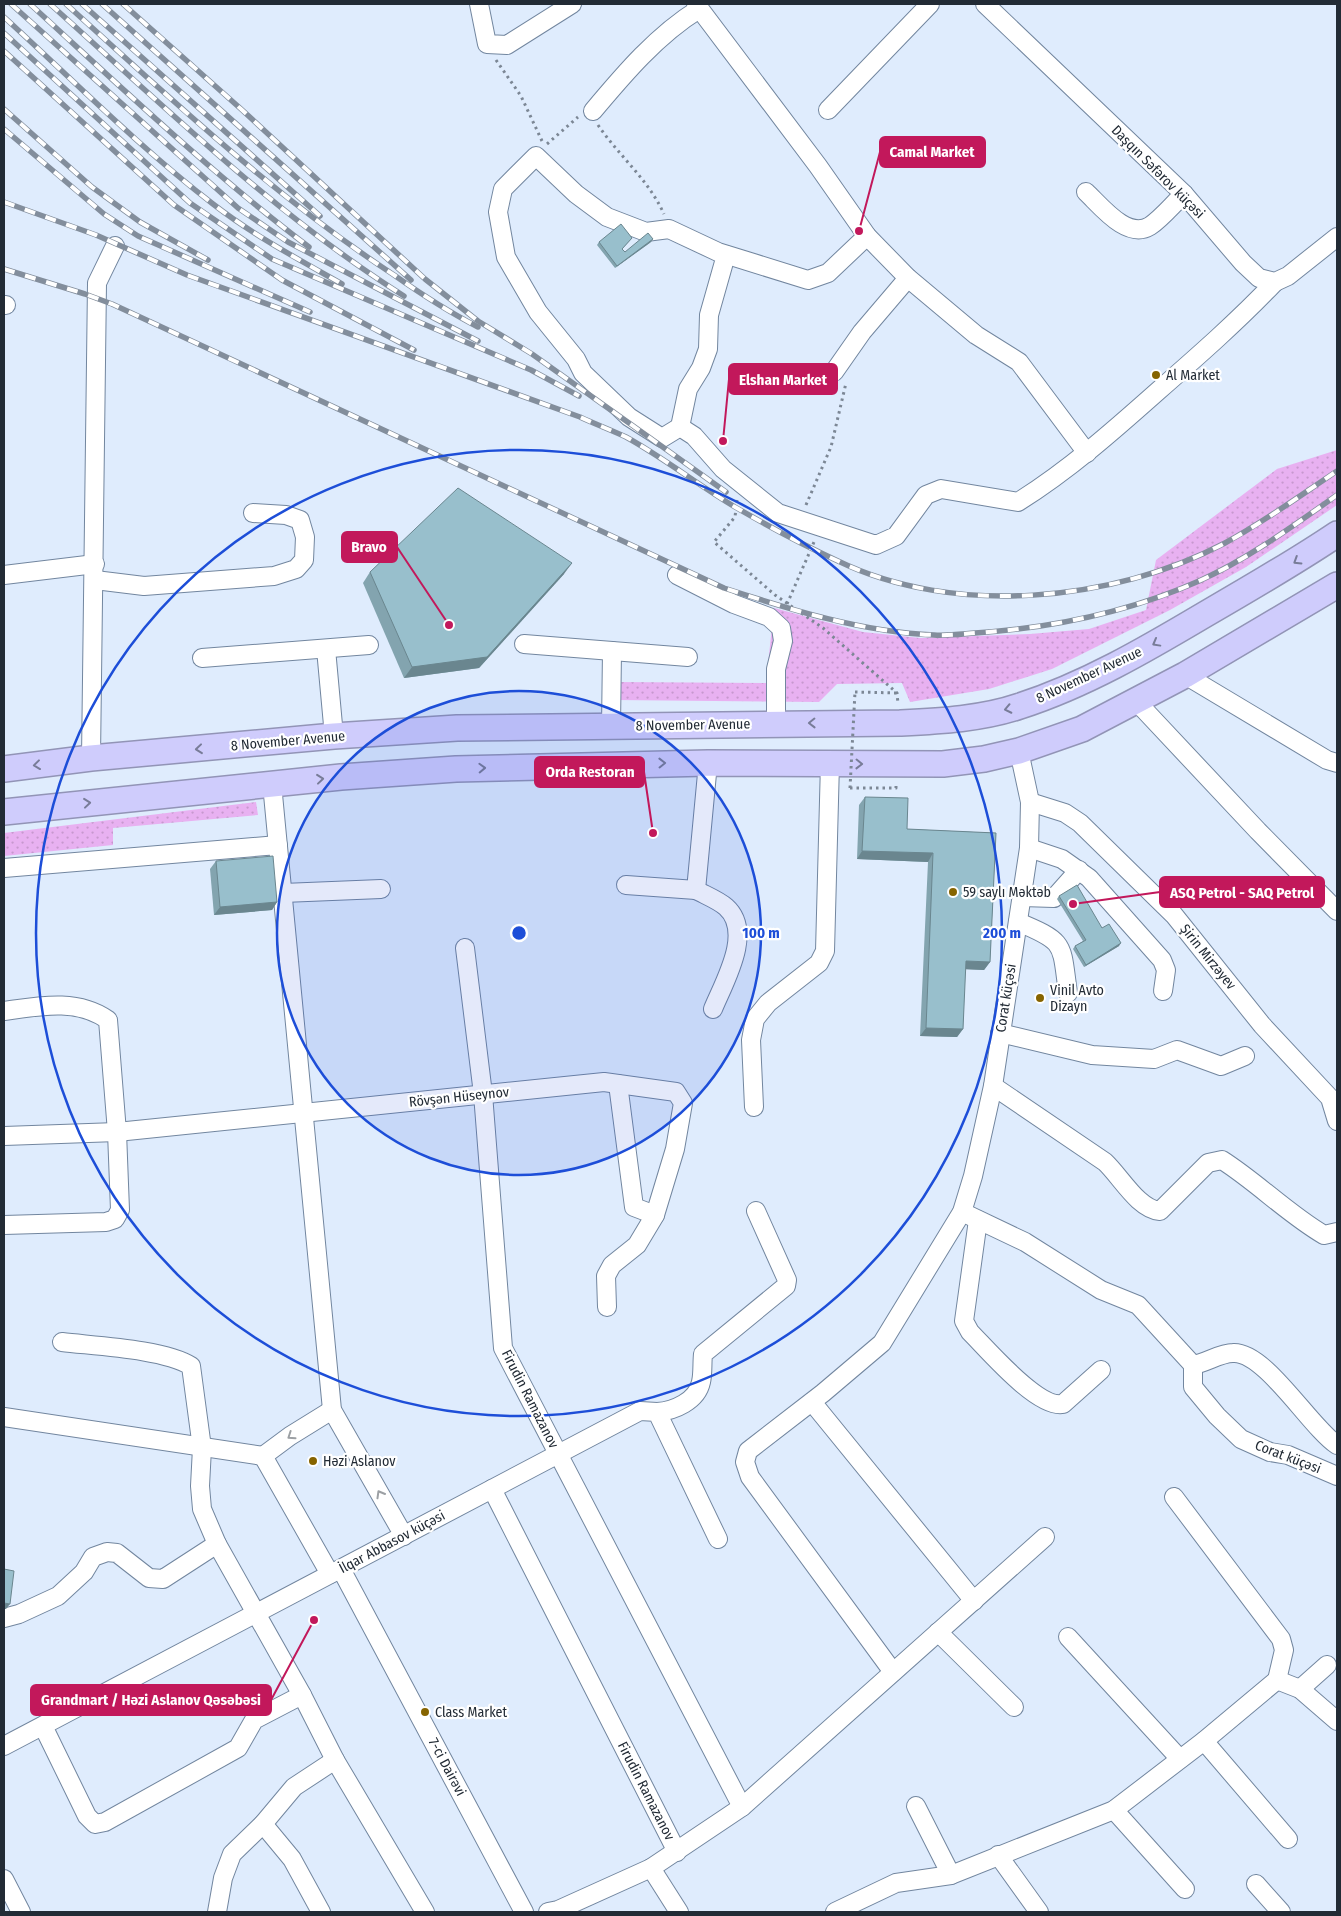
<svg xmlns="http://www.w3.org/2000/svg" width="1341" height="1916" viewBox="0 0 1341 1916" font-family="'Fira Sans Condensed',sans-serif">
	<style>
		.grass { fill: url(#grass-dots) }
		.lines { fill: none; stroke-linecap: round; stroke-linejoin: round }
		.minor-casing { stroke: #72869f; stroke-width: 20 }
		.highway-casing { stroke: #9294b6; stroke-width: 28 }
		.path { stroke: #7c8795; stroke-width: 3; stroke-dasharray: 2.5 4; stroke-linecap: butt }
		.minor { stroke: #fff; stroke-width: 18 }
		.highway { stroke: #cfccfc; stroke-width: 25 }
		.rail-casing { stroke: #838e9c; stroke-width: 5.5 }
		.rail { stroke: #fff; stroke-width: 4; stroke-dasharray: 11; stroke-linecap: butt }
		.path-bridge { stroke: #7c8795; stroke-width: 3; stroke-dasharray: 2.5 4; stroke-linecap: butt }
		.wall { fill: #83a4af }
		.shaded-wall { fill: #6a868f }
		.building { fill: #98bfcc; stroke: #6a868f }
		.oneway { stroke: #787c98 }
		.oneway2 { stroke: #9ca0a4 }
		.ring { fill: none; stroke: #1d4ed8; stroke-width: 2.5 }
		.poi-dot { fill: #866400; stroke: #fff; stroke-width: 2 }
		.labels { text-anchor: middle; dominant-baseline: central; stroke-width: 4.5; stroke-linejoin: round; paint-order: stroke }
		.street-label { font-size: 14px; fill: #222b35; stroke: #fff }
		.poi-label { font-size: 14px; fill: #222b35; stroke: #fff; text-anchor: start }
		.centre { fill: #1d4ed8; stroke: #fff; stroke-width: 2.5 }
		.ring-label { font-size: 15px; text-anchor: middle; font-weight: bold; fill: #1d4ed8; stroke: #fff; stroke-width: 4.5; stroke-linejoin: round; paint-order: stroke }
		.leader { fill: none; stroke: #c2185b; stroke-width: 2 }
		.callout-dot { fill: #c2185b; stroke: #fff; stroke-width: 2 }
		.callout { fill: #c2185b; stroke: #c2185b; stroke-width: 2 }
		.callout-label { font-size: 15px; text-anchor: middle; font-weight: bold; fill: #fff }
	</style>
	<defs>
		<pattern id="grass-dots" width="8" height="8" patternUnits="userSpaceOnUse" patternTransform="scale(1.25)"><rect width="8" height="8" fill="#e8b1f1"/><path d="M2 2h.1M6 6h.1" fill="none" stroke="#c798cf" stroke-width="1.8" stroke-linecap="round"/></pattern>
	</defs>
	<rect width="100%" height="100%" fill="#dfecfd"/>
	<!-- grass -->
	<g class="grass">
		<path d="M1337,450V505L1246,567L1170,610L1052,669L989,689L910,702L902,683L837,684L819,702L615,700L613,682L766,683L774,608L863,632L920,638L1030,634L1089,629L1146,610L1156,560L1277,469Z"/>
		<path d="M256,802L258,815L113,828V845L4,856V833Z"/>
	</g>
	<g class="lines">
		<!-- minor casing -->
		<g class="minor-casing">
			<g id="minor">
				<path d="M479,4L487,44L507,45L572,4"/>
				<path d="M696,4L818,166L867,236L908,278L976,335L1019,362L1087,453"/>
				<path d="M985,4L1184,194L1243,263L1259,278L1275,282L1288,276L1337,237"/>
				<path d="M828,110L930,4"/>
				<path d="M593,111C624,74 657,35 699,9"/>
				<path d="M1086,192C1101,206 1127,240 1150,226C1162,218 1173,204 1184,194"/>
				<path d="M867,236L828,273L808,280L718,252L669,229L646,232L607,217L576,194L536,156L503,189L498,212L506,257L538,312L576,359L583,373L629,417L662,438L680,427L694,436L723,469L778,513L876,545L896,536L926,495L941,489L1018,502C1069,470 1113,431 1158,391C1198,356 1238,321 1275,282"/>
				<path d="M4,305H6"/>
				<path d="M834,372L862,332L908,278"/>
				<path d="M680,427L688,389L701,368L708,349L709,315L726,255"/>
				<path d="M4,575L95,564"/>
				<path d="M677,575L734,604L769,617L781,628L783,641L776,669V724"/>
				<path d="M95,580L144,586L274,576L296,569L304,560L305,537L300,520L286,515L253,513"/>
				<path d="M524,644L688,657"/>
				<path d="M326,649L334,736"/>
				<path d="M202,658L369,645"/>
				<path d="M1185,675L1327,760L1337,763"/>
				<path d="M1136,701L1258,831L1337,911"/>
				<path d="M611,726L612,651"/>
				<path d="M91,758L97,283L115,246"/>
				<path d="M708,763L696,890C705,895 718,900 726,907C754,932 724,982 713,1009"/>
				<path d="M272,784L332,1410L404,1536"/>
				<path d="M1030,802L1065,813L1080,823L1174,915L1262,1025L1330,1098L1337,1121"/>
				<path d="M1029,848L1062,859L1089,878L1162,960L1166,970L1163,991"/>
				<path d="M4,868L278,845"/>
				<path d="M626,885L696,890"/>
				<path d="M283,893L381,889"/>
				<path d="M1022,897L1054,898L1079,870"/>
				<path d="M1018,922C1067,942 1061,944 1068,993"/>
				<path d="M465,948L483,1094L503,1348L742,1807"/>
				<path d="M4,1011C39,1006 77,998 108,1020L117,1132L120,1210L115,1219L106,1222L4,1225"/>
				<path d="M1000,1033L1092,1055L1154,1059L1177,1050L1221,1066L1245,1056"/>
				<path d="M618,1084L634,1207L655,1215"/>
				<path d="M993,1086L1105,1162C1121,1177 1138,1209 1160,1211L1208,1163L1222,1160C1258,1183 1288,1214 1324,1235L1337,1232"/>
				<path d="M754,1107L751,1040L755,1019L768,1003L819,963L825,951L830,763"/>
				<path d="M4,1136L117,1132L604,1082L676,1092L683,1103L675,1149L655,1215L637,1245L612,1265L606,1276L607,1307"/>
				<path d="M962,1212L1025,1242L1101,1290L1138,1305L1193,1365C1206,1363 1220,1353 1233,1353C1265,1351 1310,1427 1337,1445"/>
				<path d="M978,1220L964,1321L970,1332C988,1350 1038,1409 1063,1404L1101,1370"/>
				<path d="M62,1342C95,1346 164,1349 191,1366L202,1448L200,1486L202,1509L217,1544L302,1695L335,1760L425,1912"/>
				<path d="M1193,1365V1387L1217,1416L1241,1439L1270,1452L1288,1455L1337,1476"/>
				<path d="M812,1402L974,1601"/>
				<path d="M657,1412C674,1411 697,1401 701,1382C703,1374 702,1363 703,1354L786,1286L787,1280L756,1211"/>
				<path d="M4,1417L263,1456"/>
				<path d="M492,1489L677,1852"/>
				<path d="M341,1569L524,1912"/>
				<path d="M330,1574L263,1456L290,1436L332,1410"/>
				<path d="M4,1618L19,1614L58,1596L84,1572L93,1557L107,1552L117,1553L149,1578L163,1579L217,1544"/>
				<path d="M938,1632L1014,1707"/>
				<path d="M1068,1637L1180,1759"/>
				<path d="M893,1672L750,1477L745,1462L748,1451L823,1393L882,1343L962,1212L973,1176L993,1086L1029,848L1030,802L1019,751"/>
				<path d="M1277,1680L1300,1689L1337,1721"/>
				<path d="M1300,1689L1327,1665"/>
				<path d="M43,1726L87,1816L95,1824L105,1822L238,1748L254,1720L302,1695"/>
				<path d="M1204,1741L1288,1839"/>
				<path d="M4,1746L640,1411L657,1412L718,1539"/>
				<path d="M916,1806L951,1875"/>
				<path d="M1114,1810L1185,1889"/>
				<path d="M263,1824L292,1859L321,1912"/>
				<path d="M998,1855L1039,1912"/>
				<path d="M651,1868L679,1912"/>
				<path d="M4,1879L21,1912"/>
				<path d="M1256,1884L1281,1912"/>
				<path d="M217,1912L223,1878L232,1854L263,1824L294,1787L335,1760"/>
				<path d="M548,1912L558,1910L651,1868L742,1807L1045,1537"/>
				<path d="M835,1912L896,1883L951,1875L1114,1810L1204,1741L1277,1680L1284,1650L1281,1639L1174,1497"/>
			</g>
		</g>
		<!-- highway casing -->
		<g class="highway-casing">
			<g id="highway">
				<path d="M4,769L91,758L334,736L457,728L900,723C940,721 982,719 1020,706C1085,685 1145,650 1204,615C1249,589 1294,563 1337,534"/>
				<path d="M4,812L341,777L456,769L708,763L943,764L984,759L1019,751L1082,729L1185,675L1337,585"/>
			</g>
		</g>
		<!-- path -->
		<g class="path">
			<path d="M496,60L521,96L542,141"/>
			<path d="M598,125C619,156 648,179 664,214"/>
			<path d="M547,144L578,117"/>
			<path d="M737,500L735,517L714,542L775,595L823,628L897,693L898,704"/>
			<path d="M806,505L831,447L846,383"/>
			<path d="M787,604L814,542"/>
			<path d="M855,692L897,693"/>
			<path d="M850,788H896V782"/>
		</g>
		<!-- minor -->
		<use href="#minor" class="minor"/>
		<!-- highway -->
		<use href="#highway" class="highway"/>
		<!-- rail casing -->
		<g class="rail-casing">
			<g id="rail">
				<path d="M11,4L238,208L288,242L478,341"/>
				<path d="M30,4C121,87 210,172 309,247"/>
				<path d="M50,4C164,106 274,214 404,296"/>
				<path d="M66,4C171,99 275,197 394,275C421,294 449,312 478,327"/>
				<path d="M82,4L320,216"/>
				<path d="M102,4L411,280"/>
				<path d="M123,4L241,109L425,279L478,321L532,354L726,492"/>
				<path d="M4,17C73,80 139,147 213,204C253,235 298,259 342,284"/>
				<path d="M4,33L190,203L272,259L531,370L579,396"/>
				<path d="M4,51L174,205L282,280L414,350"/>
				<path d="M4,109L92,187L140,222L208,260"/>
				<path d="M4,129L104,214L138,236L310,312"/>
				<path d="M4,202L96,235L187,275L580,417C595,424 611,430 626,437C664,458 698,485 735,507C768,526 803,545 838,561C954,617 1113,602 1225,543C1264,522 1301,495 1337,471"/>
				<path d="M4,269L85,294L112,304L724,588C792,610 862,632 934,635C947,636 962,634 975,633C1052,628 1129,612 1199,581C1248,559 1293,526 1337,495"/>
			</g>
		</g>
		<!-- rail -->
		<use href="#rail" class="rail"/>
		<!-- path-bridge -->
		<path class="path-bridge" d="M850,788L855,692"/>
	</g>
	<!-- wall -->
	<g class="wall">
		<path d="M632,238L622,249L625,252L651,242L615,268L597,245L599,242Z"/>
		<path d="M370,572L564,574L479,668L404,678L363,583Z"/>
		<path d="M865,797L907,829L996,833L990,962L984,970L965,969L963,1029L957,1037L920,1036L928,862L857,859L859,805Z"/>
		<path d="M216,861L277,902L272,910L214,915L210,869Z"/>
		<path d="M1059,896L1102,928L1119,946L1084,967L1073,949L1075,946L1083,941L1057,899Z"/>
	</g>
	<!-- shaded-wall -->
	<g class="shaded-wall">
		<path d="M653,239L651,242L615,268L617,266Z"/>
		<path d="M572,563L564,574L479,668L404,678L412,667Z"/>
		<path d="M862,851L933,853L928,862L857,859Z"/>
		<path d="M277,902L272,910L214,915L220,907Z"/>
		<path d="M1121,943L1119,946L1084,967L1086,965Z"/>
		<path d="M966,961L990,962L984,970L960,969Z"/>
		<path d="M926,1028L963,1029L957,1037L920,1036Z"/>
		<path d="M4,1603L10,1604L6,1609H4Z"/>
	</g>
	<!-- building -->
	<g class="building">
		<path d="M621,224L632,238L622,249L625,252L648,233L653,239L617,266L599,242Z"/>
		<path d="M458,488L572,563L487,657L412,667L370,572Z"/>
		<path d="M865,797L908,798L907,829L996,833L990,962L966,961L963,1029L926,1028L933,853L862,851Z"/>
		<path d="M273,856L277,902L220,907L216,861Z"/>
		<path d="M1077,885L1102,928L1109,924L1121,943L1086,965L1075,946L1086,940L1059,896Z"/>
		<path d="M4,1569L14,1571L10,1604L4,1603Z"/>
	</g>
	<!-- one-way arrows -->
	<defs><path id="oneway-chevron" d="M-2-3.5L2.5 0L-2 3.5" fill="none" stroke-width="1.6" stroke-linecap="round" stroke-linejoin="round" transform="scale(1.25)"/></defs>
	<g class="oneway">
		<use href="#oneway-chevron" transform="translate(1297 561) rotate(148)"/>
		<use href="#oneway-chevron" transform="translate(1156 643) rotate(151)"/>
		<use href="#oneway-chevron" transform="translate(1008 709) rotate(168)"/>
		<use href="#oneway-chevron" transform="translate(812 723) rotate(179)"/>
		<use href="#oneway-chevron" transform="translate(199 749) rotate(174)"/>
		<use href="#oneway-chevron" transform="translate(662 763) rotate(-1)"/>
		<use href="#oneway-chevron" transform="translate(859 764) rotate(1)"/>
		<use href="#oneway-chevron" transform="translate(37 765) rotate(173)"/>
		<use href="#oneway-chevron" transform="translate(482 768) rotate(-2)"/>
		<use href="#oneway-chevron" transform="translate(320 779) rotate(-6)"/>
		<use href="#oneway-chevron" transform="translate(87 803) rotate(-6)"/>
	</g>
	<g class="oneway2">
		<use href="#oneway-chevron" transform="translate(291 1436) rotate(146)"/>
		<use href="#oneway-chevron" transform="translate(380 1494) rotate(-120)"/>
	</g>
	<!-- distance rings -->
	<circle cx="519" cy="933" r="242" fill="#1d4ed8" fill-opacity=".12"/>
	<g class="ring">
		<circle cx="519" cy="933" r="242"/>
		<circle cx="519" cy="933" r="483"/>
	</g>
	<!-- markers -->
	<g class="poi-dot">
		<circle cx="1156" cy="375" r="5"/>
		<circle cx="953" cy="892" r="5"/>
		<circle cx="1040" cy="998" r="5"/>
		<circle cx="313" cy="1461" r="5"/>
		<circle cx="425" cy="1712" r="5"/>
	</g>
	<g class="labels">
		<!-- street labels -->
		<g class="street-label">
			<text transform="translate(1158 172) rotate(45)">Daşqın Səfərov küçəsi</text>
			<text transform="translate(1089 675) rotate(-25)">8 November Avenue</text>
			<text transform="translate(693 725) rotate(-1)">8 November Avenue</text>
			<text transform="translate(288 741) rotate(-5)">8 November Avenue</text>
			<text transform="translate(1208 957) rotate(51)">Şirin Mirzəyev</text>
			<text transform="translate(1006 998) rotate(-81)">Corat küçəsi</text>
			<text transform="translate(459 1097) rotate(-6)">Rövşən Hüseynov</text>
			<text transform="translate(530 1399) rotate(63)">Firudin Ramazanov</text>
			<text transform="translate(1288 1457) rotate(21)">Corat küçəsi</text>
			<text transform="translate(392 1542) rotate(-28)">İlqar Abbasov küçəsi</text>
			<text transform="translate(447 1767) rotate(62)">7-ci Dairəvi</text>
			<text transform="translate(646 1791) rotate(63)">Firudin Ramazanov</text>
		</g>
		<!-- poi labels -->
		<g class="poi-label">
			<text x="1166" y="375">Al Market</text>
			<text x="963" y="892">59 saylı Məktəb</text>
			<text x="1050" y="990">Vinil Avto<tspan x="1050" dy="16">Dizayn</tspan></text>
			<text x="323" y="1461">Həzi Aslanov</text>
			<text x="435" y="1712">Class Market</text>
		</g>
	</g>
	<circle cx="519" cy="933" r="8" class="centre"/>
	<g class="ring-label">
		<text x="761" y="938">100 m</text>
		<text x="1002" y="938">200 m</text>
	</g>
	<!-- callouts -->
	<path class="leader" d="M859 231L880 152M723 441L729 379M449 625L397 547M653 833L644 772M1073 904L1160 892M314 1620L271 1700"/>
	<g class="callout-dot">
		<circle cx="859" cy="231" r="5"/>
		<circle cx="723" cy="441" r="5"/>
		<circle cx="449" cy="625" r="5"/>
		<circle cx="653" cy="833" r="5"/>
		<circle cx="1073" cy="904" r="5"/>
		<circle cx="314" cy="1620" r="5"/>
	</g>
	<g class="callout">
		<rect x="880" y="137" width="105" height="30" rx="5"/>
		<rect x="729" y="364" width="108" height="30" rx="5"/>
		<rect x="342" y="532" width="55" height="30" rx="5"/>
		<rect x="535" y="757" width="109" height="30" rx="5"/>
		<rect x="1160" y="877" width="164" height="30" rx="5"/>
		<rect x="31" y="1685" width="240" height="30" rx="5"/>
	</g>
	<g class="callout-label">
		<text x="932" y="157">Camal Market</text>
		<text x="783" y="385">Elshan Market</text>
		<text x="369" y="552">Bravo</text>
		<text x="590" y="777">Orda Restoran</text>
		<text x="1242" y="898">ASQ Petrol - SAQ Petrol</text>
		<text x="151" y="1705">Grandmart / Həzi Aslanov Qəsəbəsi</text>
	</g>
	<!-- border -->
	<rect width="1341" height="1916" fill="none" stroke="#222b35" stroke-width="10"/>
</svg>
